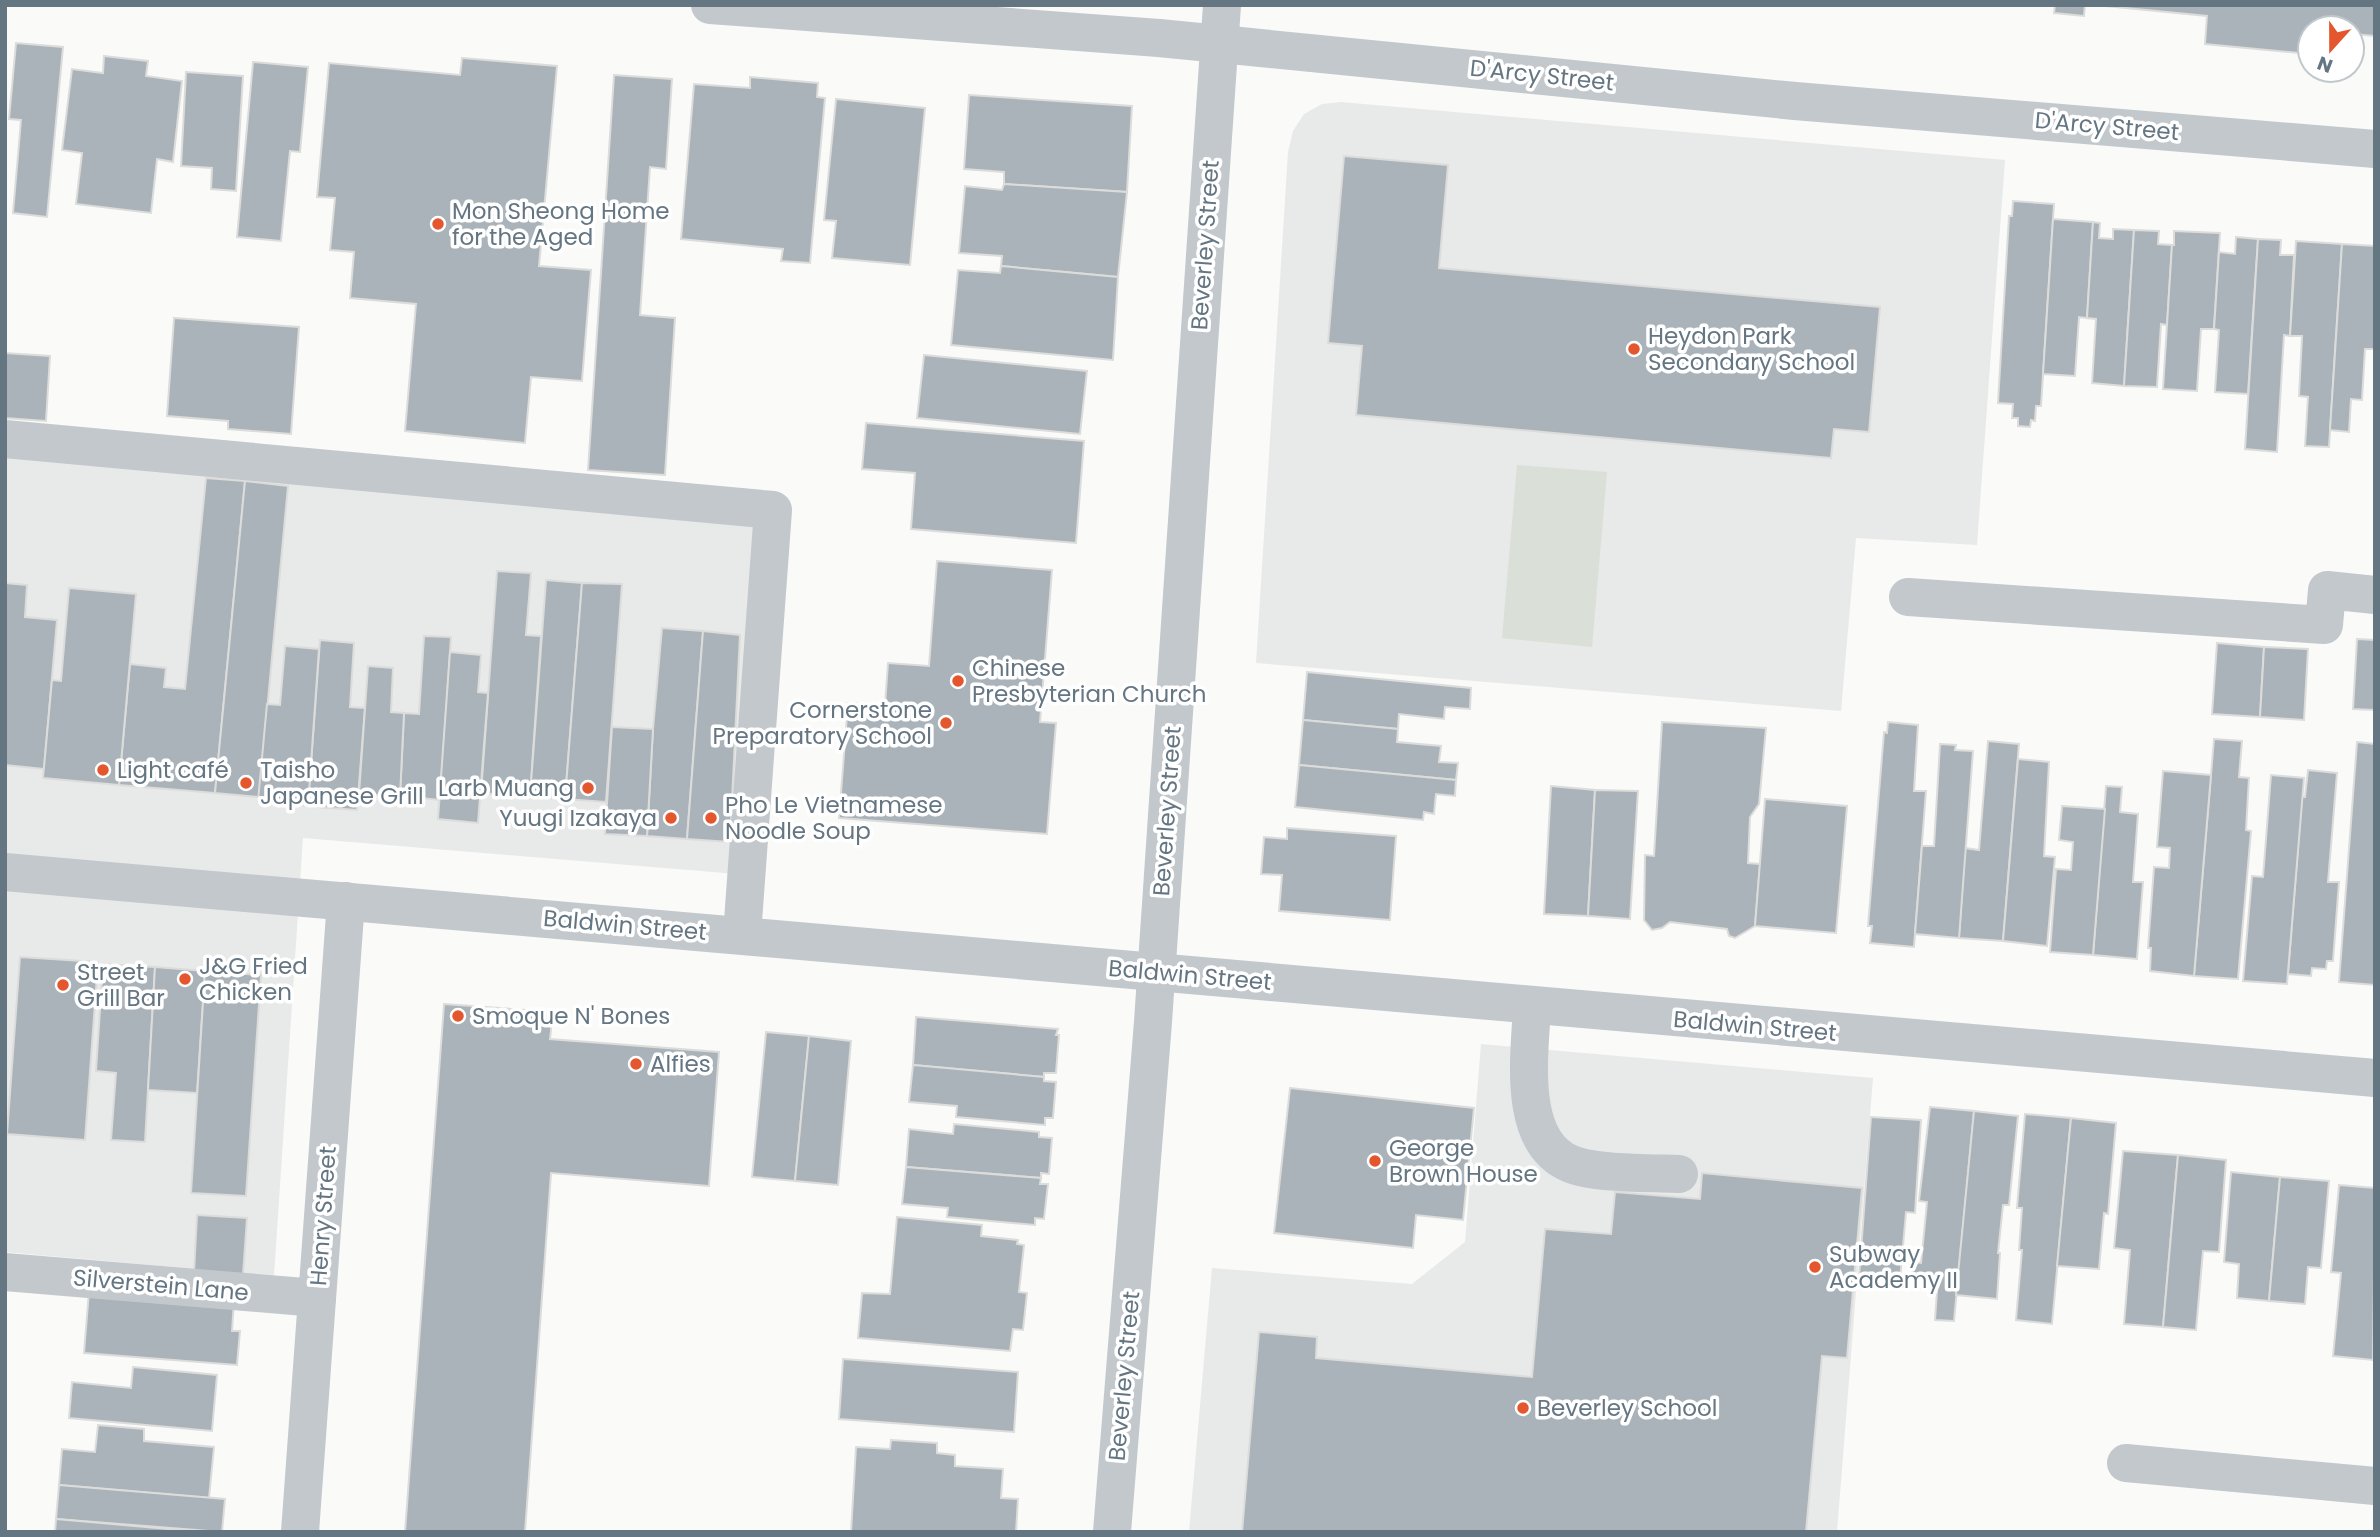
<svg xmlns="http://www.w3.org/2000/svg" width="2380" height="1537" viewBox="0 0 2380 1537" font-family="Poppins,sans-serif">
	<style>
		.built { fill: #e8e9e9 }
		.pitch { fill: #dadfd7 }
		.building { fill: #aab3b9; stroke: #dcdcda; stroke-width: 2 }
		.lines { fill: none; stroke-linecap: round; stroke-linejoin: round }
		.minor { stroke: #c3c8cc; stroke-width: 38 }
		.poi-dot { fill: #e4572e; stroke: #fff; stroke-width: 2.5 }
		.labels { text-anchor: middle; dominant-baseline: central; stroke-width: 7; stroke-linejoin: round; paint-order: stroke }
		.street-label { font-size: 23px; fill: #657683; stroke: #fff }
		.poi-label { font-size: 23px; fill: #657683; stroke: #fff; text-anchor: start }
	</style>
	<rect width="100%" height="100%" fill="#fafaf8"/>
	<!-- built -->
	<g class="built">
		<path d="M1341,102L2005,160L1977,545L1856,538L1841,711L1256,663L1288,152L1293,131L1304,114L1322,104Z"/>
		<path d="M5,426L764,491L737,874L303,838L274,1276L5,1252Z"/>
		<path d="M1481,1044L1873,1078L1837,1532H1189L1212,1268L1412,1284L1465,1242Z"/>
	</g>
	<!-- pitch -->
	<path class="pitch" d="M1517,465L1607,472L1592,647L1502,638Z"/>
	<!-- building -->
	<g class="building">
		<path d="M2055,5H2085L2084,16L2054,13Z"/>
		<path d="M2095,5H2375V36L2352,34V28H2310V54L2205,44L2207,16Z"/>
		<path d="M16,43L63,47L47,217L13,213L21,120L9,119Z"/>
		<path d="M104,56L148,61L146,76L182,81L173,162L157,159L151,213L76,204L82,153L62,150L72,69L103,73Z"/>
		<path d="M462,58L557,66L539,266L591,270L582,381L531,377L525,443L405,431L416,304L350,298L354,252L330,250L335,198L317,197L329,63L460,75Z"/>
		<path d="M253,62L308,67L300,152L290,151L281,241L237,237Z"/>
		<path d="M186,72L243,76L236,191L211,189L212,168L181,166Z"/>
		<path d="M614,75L672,79L666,169L650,167L640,315L675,318L665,475L588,470Z"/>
		<path d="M750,77L818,83L817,97L825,98L810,263L781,261L783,249L681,239L694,84L750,88Z"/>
		<path d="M969,95L1132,106L1127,192L1004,184V172L964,169Z"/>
		<path d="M836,99L925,108L910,265L832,258L836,221L824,220Z"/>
		<path d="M1344,156L1448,165L1439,268L1880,307L1869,432L1834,429L1831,458L1356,415L1362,346L1328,343Z"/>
		<path d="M1004,184L1127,192L1118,277L1001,266L1002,256L959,253L965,186L1002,190Z"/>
		<path d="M2013,201L2054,204L2041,406H2036L2035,421L2031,420L2030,427L2018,426V418H2012L2013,404L1998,403L2009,216H2012Z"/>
		<path d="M2053,219L2093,222L2087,318L2079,317L2075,376L2043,374Z"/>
		<path d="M2093,222L2100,223L2099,238L2113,239V229L2134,230L2124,386L2092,383L2096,319L2087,318Z"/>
		<path d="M2134,230L2159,231L2158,244L2172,245L2167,325L2161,324L2157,387L2124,386Z"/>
		<path d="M2174,231L2220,233L2214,329H2201L2197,391L2163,389L2172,245H2174Z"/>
		<path d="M2236,237L2258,239L2248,394L2215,392L2219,330L2214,329L2219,252L2235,254Z"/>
		<path d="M2258,239L2281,240L2280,255H2294L2290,336L2284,335L2277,452L2245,449Z"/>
		<path d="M2296,241L2342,244L2329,447L2305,446L2308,397L2299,396L2302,336H2290Z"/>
		<path d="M2342,244L2375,246V349H2365L2362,400L2351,399L2349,432L2330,430Z"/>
		<path d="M1001,266L1118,277L1113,360L951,345L958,270L1000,273Z"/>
		<path d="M174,318L299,327L291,434L228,429V421L167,416Z"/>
		<path d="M5,353L50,356L46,421L5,418Z"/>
		<path d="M924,355L1087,371L1080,434L917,418Z"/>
		<path d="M866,423L1084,441L1076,543L911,529L915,473L862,469Z"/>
		<path d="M206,478L245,481L215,793L119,785L130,664L166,668L164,687L185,689Z"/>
		<path d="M245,481L288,486L259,797L215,793Z"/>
		<path d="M937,561L1052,570L1040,722L1056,723L1047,834L839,818L848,703L885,705L888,663L929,666Z"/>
		<path d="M497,571L531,573L526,635L541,636L530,797L481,793Z"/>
		<path d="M546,580L582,583L565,799L530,797Z"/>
		<path d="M5,583L27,585L25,617L57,620L44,769L5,765Z"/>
		<path d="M582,583L622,584L606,802L565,799Z"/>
		<path d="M69,588L136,594L119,785L43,778L52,680L61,681Z"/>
		<path d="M662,628L703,631L687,839L647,836L653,729Z"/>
		<path d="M703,631L740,635L730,842L687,839Z"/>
		<path d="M424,636L451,637L440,800L400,796L404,713L419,714Z"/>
		<path d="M2357,639L2375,640V710L2353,709Z"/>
		<path d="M320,640L354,643L350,707L365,708L357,810L316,807L317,793L309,791Z"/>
		<path d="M2217,643L2264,647L2260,717L2212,714Z"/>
		<path d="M285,646L319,649L308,806L258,801L267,704L280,705Z"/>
		<path d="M2264,647L2308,649L2304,720L2260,717Z"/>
		<path d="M450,652L481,655L478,692L488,693L478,823L438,819Z"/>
		<path d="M368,666L393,668L391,712L404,713L400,796L359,794Z"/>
		<path d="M1307,672L1471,688L1470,709L1445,707L1444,719L1399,714L1398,729L1303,720Z"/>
		<path d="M1303,720L1398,729L1397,742L1441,746L1439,762L1458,763L1456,780L1299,765Z"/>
		<path d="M1662,722L1766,728L1759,804L1750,817L1748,863L1760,864L1755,926L1735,938L1729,936L1727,929L1670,922L1662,928L1652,930L1644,920L1645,855L1654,856Z"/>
		<path d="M1888,722L1918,725L1914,791H1926L1914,947L1870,943L1872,926H1868L1884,732L1887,733Z"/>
		<path d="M612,727L653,729L647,836L605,834Z"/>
		<path d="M2214,739L2242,741L2239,777L2249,778L2246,830L2251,831L2238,979L2194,976Z"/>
		<path d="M1988,741L2019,744L2003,941L1959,938L1965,848L1979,850Z"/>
		<path d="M2357,742L2375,744V985L2339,982Z"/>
		<path d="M1940,744L1956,745L1955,750L1973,751L1959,938L1915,934L1922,846H1934Z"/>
		<path d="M2018,759L2049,762L2044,856L2055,857L2047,946L2003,941Z"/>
		<path d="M1299,765L1456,780L1455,796L1436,794L1434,814L1424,812L1423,820L1295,807Z"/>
		<path d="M2308,770L2337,773L2328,882H2339L2333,961H2327L2326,969L2312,968L2311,976L2288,974L2302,797H2305Z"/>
		<path d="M2163,771L2211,775L2194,976L2150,971L2151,948H2148L2154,867L2169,868L2170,848L2157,847Z"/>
		<path d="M2271,775L2304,778L2287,984L2243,981L2252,876L2263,877Z"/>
		<path d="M1551,786L1595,790L1588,916L1544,914Z"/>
		<path d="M2106,786L2122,787L2120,812L2138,814L2133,882H2143L2137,959L2093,955Z"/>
		<path d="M1595,790L1638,791L1630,919L1588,916Z"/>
		<path d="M1765,799L1847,806L1836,933L1755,926Z"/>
		<path d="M2062,806L2105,809L2093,955L2050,952L2056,869L2071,870L2073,842L2059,840Z"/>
		<path d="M1287,828L1396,836L1390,920L1279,911L1282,875L1261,874L1264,837L1287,839Z"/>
		<path d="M20,957L98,962L85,1140L7,1134Z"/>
		<path d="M103,964L155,967L145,1142L111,1140L116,1073L96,1071Z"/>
		<path d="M155,967L205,971L197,1093L148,1090Z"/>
		<path d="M205,971L261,975L246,1196L191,1193Z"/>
		<path d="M444,1004L553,1012L550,1039L719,1052L709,1186L551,1173L525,1532H405Z"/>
		<path d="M916,1017L1058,1029L1056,1035H1059L1056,1073H1044V1077L913,1065Z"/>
		<path d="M766,1032L809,1036L795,1181L752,1177Z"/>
		<path d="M809,1036L851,1041L838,1185L795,1181Z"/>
		<path d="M913,1065L1044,1077V1081L1056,1082L1053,1118H1045V1125L956,1117L957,1106L909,1102Z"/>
		<path d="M1290,1088L1474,1108L1463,1220L1416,1215L1413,1248L1274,1233Z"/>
		<path d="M1930,1107L1974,1111L1954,1321L1935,1320L1937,1291L1910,1287L1912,1262L1921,1263L1927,1202L1919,1201Z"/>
		<path d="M1974,1111L2018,1116L2009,1205H2003L1998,1253H2000L1997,1299L1956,1295Z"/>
		<path d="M2025,1114L2071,1118L2052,1324L2016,1320L2022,1250H2019L2022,1208H2017Z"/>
		<path d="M1871,1117L1921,1120L1915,1213L1906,1212L1900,1280L1859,1277Z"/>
		<path d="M2071,1118L2116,1123L2108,1214L2104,1213L2099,1269L2057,1266Z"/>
		<path d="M954,1124L1039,1132V1137L1052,1138L1049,1174L1041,1173V1178L906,1167L909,1129L953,1134Z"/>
		<path d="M2123,1151L2178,1155L2163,1327L2124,1324L2130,1250L2114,1248Z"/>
		<path d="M2178,1155L2226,1160L2219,1252L2203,1251L2196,1330L2163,1327Z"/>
		<path d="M906,1167L1041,1178L1040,1184H1048L1044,1219L1035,1218V1225L947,1217L948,1208L902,1204Z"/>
		<path d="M2231,1172L2280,1177L2269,1301L2237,1298L2239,1264L2224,1262Z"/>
		<path d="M1702,1173L1862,1188L1847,1358L1822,1356L1806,1532H1242L1259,1332L1317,1337L1316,1358L1532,1377L1545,1229L1611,1234L1615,1192L1700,1199Z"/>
		<path d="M2280,1177L2329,1181L2321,1268L2308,1267L2305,1304L2269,1301Z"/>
		<path d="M2339,1185L2375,1188L2373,1360L2333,1356L2341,1273L2331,1272Z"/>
		<path d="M197,1215L247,1218L243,1275L194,1272Z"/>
		<path d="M897,1217L982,1225L981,1236L1018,1240L1017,1244L1024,1245L1019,1292L1027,1293L1023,1330L1013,1329L1010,1351L858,1338L862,1293L890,1294Z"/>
		<path d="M89,1291L234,1302L232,1331H240L237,1365L84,1353Z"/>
		<path d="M843,1359L1018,1372L1014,1432L839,1419Z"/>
		<path d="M133,1367L217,1375L212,1431L69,1418L72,1382L131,1388Z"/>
		<path d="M98,1425L144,1429V1441L214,1447L209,1498L59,1485L62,1449L95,1452Z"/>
		<path d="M891,1440L937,1443V1453L955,1455V1466L1003,1469L1001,1498L1018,1499L1016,1532H851L856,1447L890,1449Z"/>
		<path d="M59,1485L225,1499L222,1532L56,1519Z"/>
		<path d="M56,1519L202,1532H55Z"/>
	</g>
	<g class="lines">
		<!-- minor -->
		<g class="minor">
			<path d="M710,5L1159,38L1795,101L2375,149"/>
			<path d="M5,439L773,510L742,935"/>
			<path d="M1908,597L2324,625L2327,590L2375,595"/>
			<path d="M5,872L2375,1078"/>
			<path d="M1532,1006C1530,1053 1516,1142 1571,1164C1595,1174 1652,1173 1679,1174"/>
			<path d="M5,1272L317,1298"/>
			<path d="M2126,1463L2375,1486"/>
			<path d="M300,1532L346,901"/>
			<path d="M1112,1532L1153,1022L1222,5"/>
		</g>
	</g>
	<!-- markers -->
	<g class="poi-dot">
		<circle cx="438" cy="224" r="7"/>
		<circle cx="1634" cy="349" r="7"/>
		<circle cx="958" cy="681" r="7"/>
		<circle cx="946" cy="723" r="7"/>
		<circle cx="103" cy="770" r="7"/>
		<circle cx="246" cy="783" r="7"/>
		<circle cx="588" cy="788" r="7"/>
		<circle cx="671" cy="818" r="7"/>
		<circle cx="711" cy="818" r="7"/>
		<circle cx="185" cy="979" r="7"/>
		<circle cx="63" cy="985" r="7"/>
		<circle cx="458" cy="1016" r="7"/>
		<circle cx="636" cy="1064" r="7"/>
		<circle cx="1375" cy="1161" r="7"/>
		<circle cx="1815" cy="1267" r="7"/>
		<circle cx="1523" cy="1408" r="7"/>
	</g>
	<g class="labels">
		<!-- street labels -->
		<g class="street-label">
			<text transform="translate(1542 75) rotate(6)">D'Arcy Street</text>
			<text transform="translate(2107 126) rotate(5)">D'Arcy Street</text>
			<text transform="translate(1205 245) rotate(-86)">Beverley Street</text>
			<text transform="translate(1167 811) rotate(-86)">Beverley Street</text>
			<text transform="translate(625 925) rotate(5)">Baldwin Street</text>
			<text transform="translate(1190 975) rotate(5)">Baldwin Street</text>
			<text transform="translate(1755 1026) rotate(5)">Baldwin Street</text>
			<text transform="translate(323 1216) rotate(-86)">Henry Street</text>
			<text transform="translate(161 1285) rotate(5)">Silverstein Lane</text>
			<text transform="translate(1124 1376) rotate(-85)">Beverley Street</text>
		</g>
		<!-- poi labels -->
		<g class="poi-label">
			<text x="452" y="211">Mon Sheong Home<tspan x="452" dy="26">for the Aged</tspan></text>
			<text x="1648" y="336">Heydon Park<tspan x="1648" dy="26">Secondary School</tspan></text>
			<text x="972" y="668">Chinese<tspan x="972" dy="26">Presbyterian Church</tspan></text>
			<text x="932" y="710" text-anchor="end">Cornerstone<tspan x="932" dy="26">Preparatory School</tspan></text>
			<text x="117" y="770">Light café</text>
			<text x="260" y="770">Taisho<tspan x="260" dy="26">Japanese Grill</tspan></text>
			<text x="574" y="788" text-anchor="end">Larb Muang</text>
			<text x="725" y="805">Pho Le Vietnamese<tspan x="725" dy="26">Noodle Soup</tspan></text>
			<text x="657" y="818" text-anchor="end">Yuugi Izakaya</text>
			<text x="199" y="966">J&amp;G Fried<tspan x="199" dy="26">Chicken</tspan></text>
			<text x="77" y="972">Street<tspan x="77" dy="26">Grill Bar</tspan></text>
			<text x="472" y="1016">Smoque N' Bones</text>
			<text x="650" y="1064">Alfies</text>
			<text x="1389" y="1148">George<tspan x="1389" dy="26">Brown House</tspan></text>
			<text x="1829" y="1254">Subway<tspan x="1829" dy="26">Academy II</tspan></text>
			<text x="1537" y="1408">Beverley School</text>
		</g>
	</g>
	<!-- border -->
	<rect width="2380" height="1537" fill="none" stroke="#657683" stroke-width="14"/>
	<!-- north arrow -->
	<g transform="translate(2331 49) rotate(201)"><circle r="33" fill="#ffffff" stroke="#c1c8cd" stroke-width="2"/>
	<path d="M0-5L12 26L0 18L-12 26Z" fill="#e4572e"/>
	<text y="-10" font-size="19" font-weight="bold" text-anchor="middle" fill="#657683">N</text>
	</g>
</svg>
